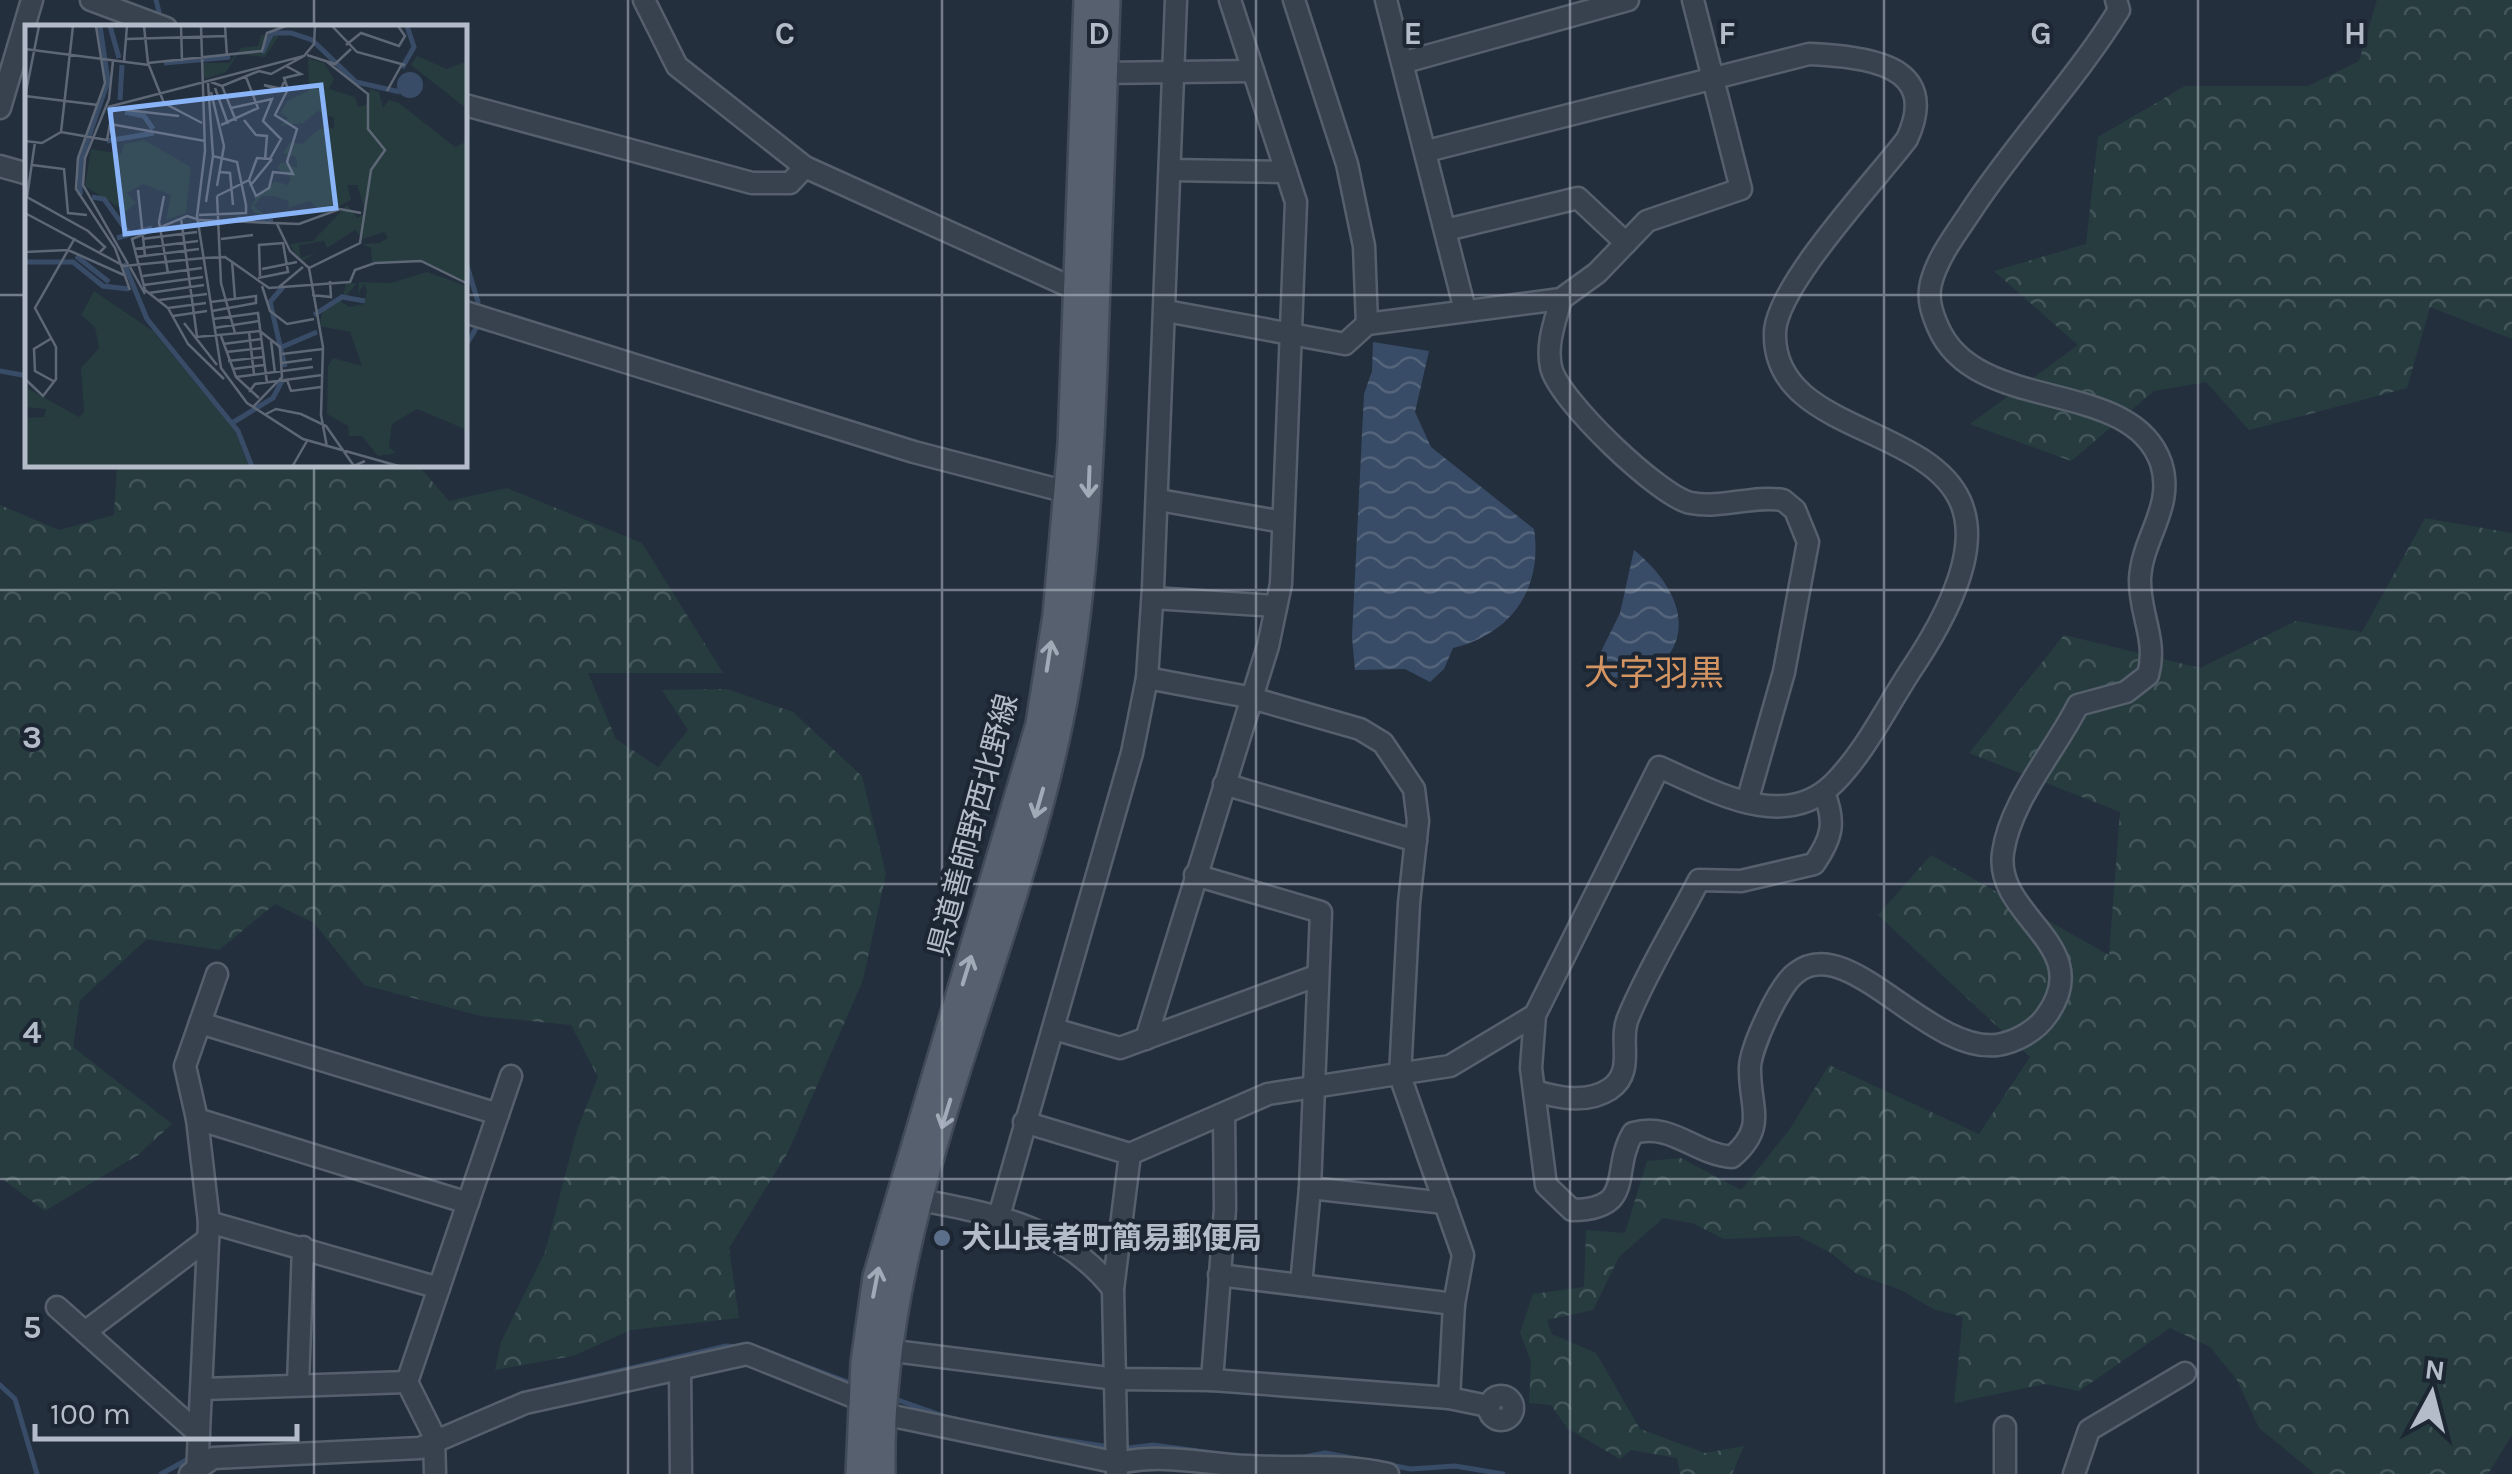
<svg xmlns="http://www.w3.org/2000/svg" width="2512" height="1474" viewBox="0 0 2512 1474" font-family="Karla,'Noto Sans JP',sans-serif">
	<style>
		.forest { fill: url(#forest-crowns) }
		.water { fill: url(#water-waves) }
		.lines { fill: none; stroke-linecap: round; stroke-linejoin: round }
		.stream { stroke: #394c67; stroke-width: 5 }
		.minor-casing { stroke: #565f6c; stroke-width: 25 }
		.major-casing { stroke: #414a57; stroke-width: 30 }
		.minor { stroke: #38414e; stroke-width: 20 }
		.major { stroke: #56606e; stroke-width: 25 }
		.oneway { stroke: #a1aab7 }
		.grid { fill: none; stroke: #b4bcc9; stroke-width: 2.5; stroke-opacity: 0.55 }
		.service-dot { fill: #5c6f8a; stroke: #1d2633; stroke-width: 4 }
		.labels { text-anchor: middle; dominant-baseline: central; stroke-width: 8; stroke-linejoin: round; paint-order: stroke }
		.street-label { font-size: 30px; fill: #b4bcc9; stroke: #1d2633 }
		.poi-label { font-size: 30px; font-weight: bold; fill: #b4bcc9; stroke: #1d2633; text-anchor: start }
		.quarter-label { font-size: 35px; fill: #d59563; stroke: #1d2633 }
		.inset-river { fill: none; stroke: #394c67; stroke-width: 5 }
		.inset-road { fill: none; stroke: #5e6776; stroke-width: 2.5 }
		.view { fill: #8ab4f8; fill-opacity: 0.15; stroke: #8ab4f8; stroke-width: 5 }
		.inset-edge { fill: none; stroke: #b4bcc9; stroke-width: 5 }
		.grid-label { font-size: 32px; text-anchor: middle; font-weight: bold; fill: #b4bcc9; stroke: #1d2633; stroke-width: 8; stroke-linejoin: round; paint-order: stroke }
	</style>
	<defs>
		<pattern id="forest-crowns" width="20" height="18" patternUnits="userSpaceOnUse" patternTransform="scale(2.5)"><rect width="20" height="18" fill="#263c3f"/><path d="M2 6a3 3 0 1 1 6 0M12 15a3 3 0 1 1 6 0" fill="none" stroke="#435659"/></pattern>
		<pattern id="water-waves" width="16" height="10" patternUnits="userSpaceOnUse" patternTransform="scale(2.5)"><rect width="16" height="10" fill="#394c67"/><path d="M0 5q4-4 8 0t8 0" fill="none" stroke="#53647b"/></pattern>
	</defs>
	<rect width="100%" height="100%" fill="#242f3e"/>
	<!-- forest -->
	<g class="forest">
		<path d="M2377,0H2512V339L2430,307L2407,388L2249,430L2206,382L2154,391L2071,461L1970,424L2078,345L1994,271L2086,244L2098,137L2185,86H2308L2359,61Z"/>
		<path d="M117,465H418L449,501L507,488L642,543L723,673H588L616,739L658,767L688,730L662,690L727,689L793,712L862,776L886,874L863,980L788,1152L729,1248L739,1318L631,1330L573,1356L495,1370L501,1342L545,1252L577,1130L598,1077L571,1025L481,1016L364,985L314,923L275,904L219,950L147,939L80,1000L73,1047L172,1124L138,1155L45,1211L0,1177V505L59,530L114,515Z"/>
		<path d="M2425,518L2512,533V1435L2488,1474H2315L2259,1428L2237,1380L2210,1347L2170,1328L2079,1391L2045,1384L1954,1403L1963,1317L1933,1309L1901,1290L1857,1274L1831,1253L1798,1236L1724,1239L1692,1223L1663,1218L1619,1257L1593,1310L1547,1320L1552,1334L1596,1353L1640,1429L1705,1453L1744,1446L1732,1474H1680L1677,1458L1631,1450L1620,1459L1567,1428L1551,1405L1529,1403L1531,1361L1520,1333L1533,1294L1584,1287L1586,1230L1625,1233L1647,1161L1681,1158L1741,1190L1790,1129L1829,1065L1979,1134L2030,1057L1878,915L1931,855L2109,955L2120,812L1969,753L2064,635L2200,668L2296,621L2362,632Z"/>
	</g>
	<!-- water -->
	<g class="water">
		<path d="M1373,342L1429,351L1415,412L1431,447L1534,529C1543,589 1511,634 1453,648L1444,669L1430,682L1405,669L1355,670L1352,637L1364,394L1372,371Z"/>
		<path d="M1634,550C1683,590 1703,647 1636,682L1591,672L1620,613Z"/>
	</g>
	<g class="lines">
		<!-- stream -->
		<g class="stream">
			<path d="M156,0L159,12"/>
			<path d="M465,259L478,302"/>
			<path d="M465,347L478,325"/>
			<path d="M0,371L28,376"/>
			<path d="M765,1351L853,1384"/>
			<path d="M0,1385L15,1399L37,1474"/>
			<path d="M546,1388L726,1346L740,1347"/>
			<path d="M892,1398L952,1419"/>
			<path d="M1037,1436L1110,1447"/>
			<path d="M1121,1449L1153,1445L1213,1453"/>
			<path d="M206,1450L250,1446"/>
			<path d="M1299,1458L1325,1453L1411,1469L1455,1466L1503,1474"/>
			<path d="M161,1474L192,1457"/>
		</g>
		<!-- minor casing -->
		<g class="minor-casing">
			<g id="minor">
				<path d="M91,0L166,28"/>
				<path d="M644,0L677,66L805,167L1086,294"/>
				<path d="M1294,0L1347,164L1364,246L1367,324"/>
				<path d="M1386,0L1465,310"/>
				<path d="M1405,62L1628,0"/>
				<path d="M1104,73L1253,71"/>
				<path d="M465,105L752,183H790L805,167"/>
				<path d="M0,108L32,0"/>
				<path d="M1427,151L1809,54C1860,57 1943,61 1907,139C1876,180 1777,285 1775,332C1770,474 2089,398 1915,664C1889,702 1867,750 1834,783C1784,833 1714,791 1659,767L1535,1015L1531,1068L1546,1185L1572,1210C1637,1209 1610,1171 1633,1133C1672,1122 1694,1154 1732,1157C1768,1126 1749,1108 1750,1067C1751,1047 1779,985 1796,973C1848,931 1927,1053 1997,1045C2016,1042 2036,1031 2047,1015C2097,945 1994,917 2003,853C2010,801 2055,751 2078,705L2126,692L2148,675C2158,640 2139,614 2140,579C2142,537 2175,507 2161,463C2131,376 1976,416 1938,327C1932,313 1927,299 1931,283C1938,256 1956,234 1971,211C2017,141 2075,81 2119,10L2116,0"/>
				<path d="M0,166L28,174"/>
				<path d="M1171,170L1286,172"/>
				<path d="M1446,230L1578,198L1626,243"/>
				<path d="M1561,299C1555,322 1546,344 1551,367C1557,399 1661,498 1691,503C1722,509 1752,495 1783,500L1795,510L1808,542L1784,672L1747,802"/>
				<path d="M1166,311L1345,344L1367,324L1561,299L1597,273L1647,221L1741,189L1693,0"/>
				<path d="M465,312L914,452L1067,492"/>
				<path d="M1159,500L1283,522"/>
				<path d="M1153,598L1276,606"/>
				<path d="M1224,784L1416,841"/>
				<path d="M1195,875L1321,912L1310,1188L1301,1285"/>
				<path d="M200,1023L498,1114"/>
				<path d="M1054,1029L1120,1048L1316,976"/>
				<path d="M1146,1039L1268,646L1281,584L1296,202L1230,0"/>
				<path d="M1535,1091C1559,1098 1587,1104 1610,1089C1636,1071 1618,1041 1628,1018C1647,971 1676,925 1699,880L1741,881L1814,864C1832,838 1836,823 1824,793"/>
				<path d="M197,1119L468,1203"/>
				<path d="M1024,1122L1130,1154L1268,1094L1450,1066L1535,1015"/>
				<path d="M1310,1188L1445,1203"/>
				<path d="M906,1197C984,1213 1061,1222 1113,1289"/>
				<path d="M999,1216L1132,753L1147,678L1153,588L1176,0"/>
				<path d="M209,1222L439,1288"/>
				<path d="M1219,1275L1454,1304"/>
				<path d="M57,1307L199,1434"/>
				<path d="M85,1332L208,1239"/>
				<path d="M894,1351L1116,1379L1212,1380L1449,1398L1454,1304L1463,1255L1400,1076L1409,903L1418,821L1414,789L1383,743L1360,729L1248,697L1147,678"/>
				<path d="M680,1369L681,1474"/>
				<path d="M1212,1380L1225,1209L1224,1115"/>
				<path d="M298,1384L303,1247"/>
				<path d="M202,1389L407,1382"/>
				<circle cx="1501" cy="1408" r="12"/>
				<path d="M1449,1398L1488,1406"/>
				<path d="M883,1414L1118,1463C1166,1453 1201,1464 1249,1466C1297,1469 1341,1463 1388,1474"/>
				<path d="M2005,1427V1474"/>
				<path d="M190,1474L213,1458L420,1448L525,1403L747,1354L861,1400"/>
				<path d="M197,1474L209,1222L197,1119L185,1066L217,974"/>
				<path d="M435,1474L434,1436L407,1382L511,1076"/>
				<path d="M1117,1474L1113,1289L1130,1154"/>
				<path d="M2074,1474L2089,1430L2185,1373"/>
			</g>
		</g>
		<!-- major casing -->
		<g class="major-casing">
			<g id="major">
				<path d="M859,1474L864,1362L876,1277L1039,724L1056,615L1071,444L1087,0"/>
				<path d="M882,1474C877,1213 1008,973 1060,721C1084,605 1089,487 1094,369C1099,246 1102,123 1107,0"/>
			</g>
		</g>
		<!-- minor -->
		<use href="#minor" class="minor"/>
		<!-- major -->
		<use href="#major" class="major"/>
	</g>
	<!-- one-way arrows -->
	<defs><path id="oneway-shaft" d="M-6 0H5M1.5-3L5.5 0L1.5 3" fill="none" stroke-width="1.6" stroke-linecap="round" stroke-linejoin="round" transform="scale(2.5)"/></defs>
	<g class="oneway">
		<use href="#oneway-shaft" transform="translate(1089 482) rotate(92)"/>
		<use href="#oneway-shaft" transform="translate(1049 656) rotate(-81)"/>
		<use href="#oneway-shaft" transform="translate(1039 803) rotate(106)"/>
		<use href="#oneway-shaft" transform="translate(967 970) rotate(-73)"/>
		<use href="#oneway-shaft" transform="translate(946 1114) rotate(107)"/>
		<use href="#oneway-shaft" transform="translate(876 1282) rotate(-79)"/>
	</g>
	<!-- grid -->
	<path class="grid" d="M314,0V28M628,0V1474M942,0V1474M1256,0V1474M1570,0V1474M1884,0V1474M2198,0V1474M0,295H28M465,295H2512M314,465V1474M0,590H2512M0,884H2512M0,1179H2512"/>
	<!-- markers -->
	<circle class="service-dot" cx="942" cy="1238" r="10"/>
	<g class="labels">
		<!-- street labels -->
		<g class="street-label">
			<text transform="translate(973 825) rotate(-75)">県道善師野西北野線</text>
		</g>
		<!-- poi labels -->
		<g class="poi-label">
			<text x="962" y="1238">犬山長者町簡易郵便局</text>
		</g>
		<!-- quarter labels -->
		<g class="quarter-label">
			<text x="1654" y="673">大字羽黒</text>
		</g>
	</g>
	<!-- overview -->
	<g transform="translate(25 25)">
		<rect width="442" height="442" fill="#242f3e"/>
		<path d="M255,9L240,32L213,29L201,47L180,54L176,38H204L216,23L233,21L236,10ZM392,31L422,44L442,36V84L386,40ZM283,33L299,38L309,54L304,64L330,72L333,82L341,80L345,64L354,67L358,83L364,75L374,78L430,122L442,116V258L398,236L347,237L346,223L337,219L354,218L363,213L359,207L338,214L330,205L302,223L299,216L274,220L276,233L291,228L279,235L273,233L265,219L288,216L322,180L332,193L341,188L332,160H322L326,175L298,189L285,176L264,183L263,176L249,171H237L229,181L245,194L228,187L226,182L231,172L250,156L263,160L266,153L252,143L256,137L272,143L271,132L258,128L265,117L277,119L294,104L309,103V93L293,86L278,98L255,101L263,93L255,88L263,75L284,66ZM119,115L166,142L161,188L141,195L146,170L118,159L102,168L111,178L101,187L60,161L66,124L96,129L99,119ZM402,247L442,261V405L392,384L367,399L364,422L371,428L353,431L337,411H324L323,401L302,389L303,341L308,333L337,341L325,307L295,301L296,292L300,280L318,272L321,259L332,258L316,277L325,282L339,279L342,265L339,259L333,269L334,257L366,258ZM69,266L128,306L210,406L224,442H0V393L19,392L21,384L0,382V362L54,392L59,387L56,343L74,323L70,302L56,290Z" fill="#263c3f"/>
		<path d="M372 60a13 13 0 1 1 26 0a13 13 0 1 1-26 0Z" fill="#394c67"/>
		<path class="inset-river" d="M85,1L94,33M237,28L247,8H266L287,15L331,57L375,67M139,38L205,32M377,43L389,22L382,1M95,75L97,40M100,87L119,91L128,104M82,116L129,108M55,170L56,135L83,56L75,1M67,172L79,174L104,209M212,194L248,196M92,213L127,203M51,231L84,257M0,237H48L78,261L104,264M99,238L122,294L213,406L227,442M258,262L245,277L260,342M289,290L317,272L340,276M257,322L292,307M207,398L248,373L258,354"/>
		<path class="inset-road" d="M71,1L80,58L53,133L51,164L90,223L105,265M119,1L123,38L139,78L177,98M156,1L157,36M176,1L180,126L172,191L196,343L222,378L278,414L377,442M200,1L202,31M307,1L332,27L380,40M101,14L201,11M321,20L336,8L374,21L380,11L373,1M0,24L124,40M282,30L310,39L326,24M88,36L84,74L60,133L58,160L103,239M99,37L102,1M123,38L237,26L242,8L261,1M186,57L197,61L211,96M197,61L234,46L246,49L279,31M190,63L203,99M253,63L239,60L251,64L255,63L257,62L259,57M362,66L377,39M186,67L199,121L192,161M0,71L73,80M0,72L14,1M83,82L279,31L289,19L290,1M84,83L154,91M206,83L247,74L238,96L256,114L245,134L232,133L224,155L231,171L244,163L248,147L268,149L262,137L272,104L250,90L263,64L259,53L276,49L261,41M219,95L231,110L242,111L240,135M85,99L180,116M196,100L233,83L221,52M36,107L48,1M0,116L17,118L36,107L82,115L88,83M10,117L2,172L63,206L80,222L75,227M188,131L212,137L221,180M7,140L39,144L43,188L62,190M195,147L205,148L208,180M225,161L247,134M113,165L120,231M139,171L134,197L143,248M192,171L196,258L210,308M192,171L224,155M181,177L188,131L183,58M0,188L99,241L179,233M174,190L221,188V180M156,193L172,312L235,306L255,322L257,352L228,382M172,194L162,191L107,214L120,265L143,283L163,319L199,354M174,195L274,199L315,184L336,188M252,199L265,226L284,243L335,218L346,145L360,125L343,104V69L301,36M117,214L172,207M196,214L228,210M109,224L173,216M43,225L101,251M0,227L43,225M111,232L174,224M179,233L200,232L244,263L325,257L330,245L350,238L396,236L443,259M207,236L210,274M105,242L120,269M284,243L298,322L296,390L302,422M237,244L272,237M118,251L177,243M233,253L263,247L258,218L234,220L235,251M119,260L178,252M237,261L245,286L262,299L289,294M254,262L278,242M124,268L179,260M287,270L306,272L305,256M134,275L182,269M186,277L231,271V278L187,286M143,283L181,278M148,291L182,286M188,294L233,288L242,358M159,298L192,340M189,303L234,296M224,307L229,349M196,311L211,352L234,373M27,313L9,324L10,346L30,357M246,316L250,348M198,319L236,314M201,327L237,323M257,329L298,324M203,336L238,332M257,338L287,334M208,344L239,340M211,352L288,342M0,354L18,371L31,354V322L10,283L50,213M262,355L266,366L296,362M224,367L230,359L297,350M239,390L251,384L276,389L301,401L329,441L340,436M267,442L282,416"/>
		<path class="view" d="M296,60L311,183L100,209L85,85Z"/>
		<rect width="442" height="442" class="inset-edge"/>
	</g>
	<g class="grid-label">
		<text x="785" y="44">C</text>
		<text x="1099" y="44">D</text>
		<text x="1413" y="44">E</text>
		<text x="1727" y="44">F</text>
		<text x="2041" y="44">G</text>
		<text x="2355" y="44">H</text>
		<text x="32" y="748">3</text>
		<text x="32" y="1043">4</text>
		<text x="32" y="1338">5</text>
	</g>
	<!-- north arrow -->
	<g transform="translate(2432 1394) rotate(7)" stroke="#1d2633" stroke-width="8" paint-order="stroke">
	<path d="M0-8L18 38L0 25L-18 38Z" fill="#b4bcc9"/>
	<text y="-15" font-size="28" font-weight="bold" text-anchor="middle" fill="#b4bcc9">N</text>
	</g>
	<!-- scale -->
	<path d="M35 1424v15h262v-15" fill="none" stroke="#b4bcc9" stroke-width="5"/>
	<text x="50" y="1424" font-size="30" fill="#b4bcc9" stroke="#1d2633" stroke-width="8" paint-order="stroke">100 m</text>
</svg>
